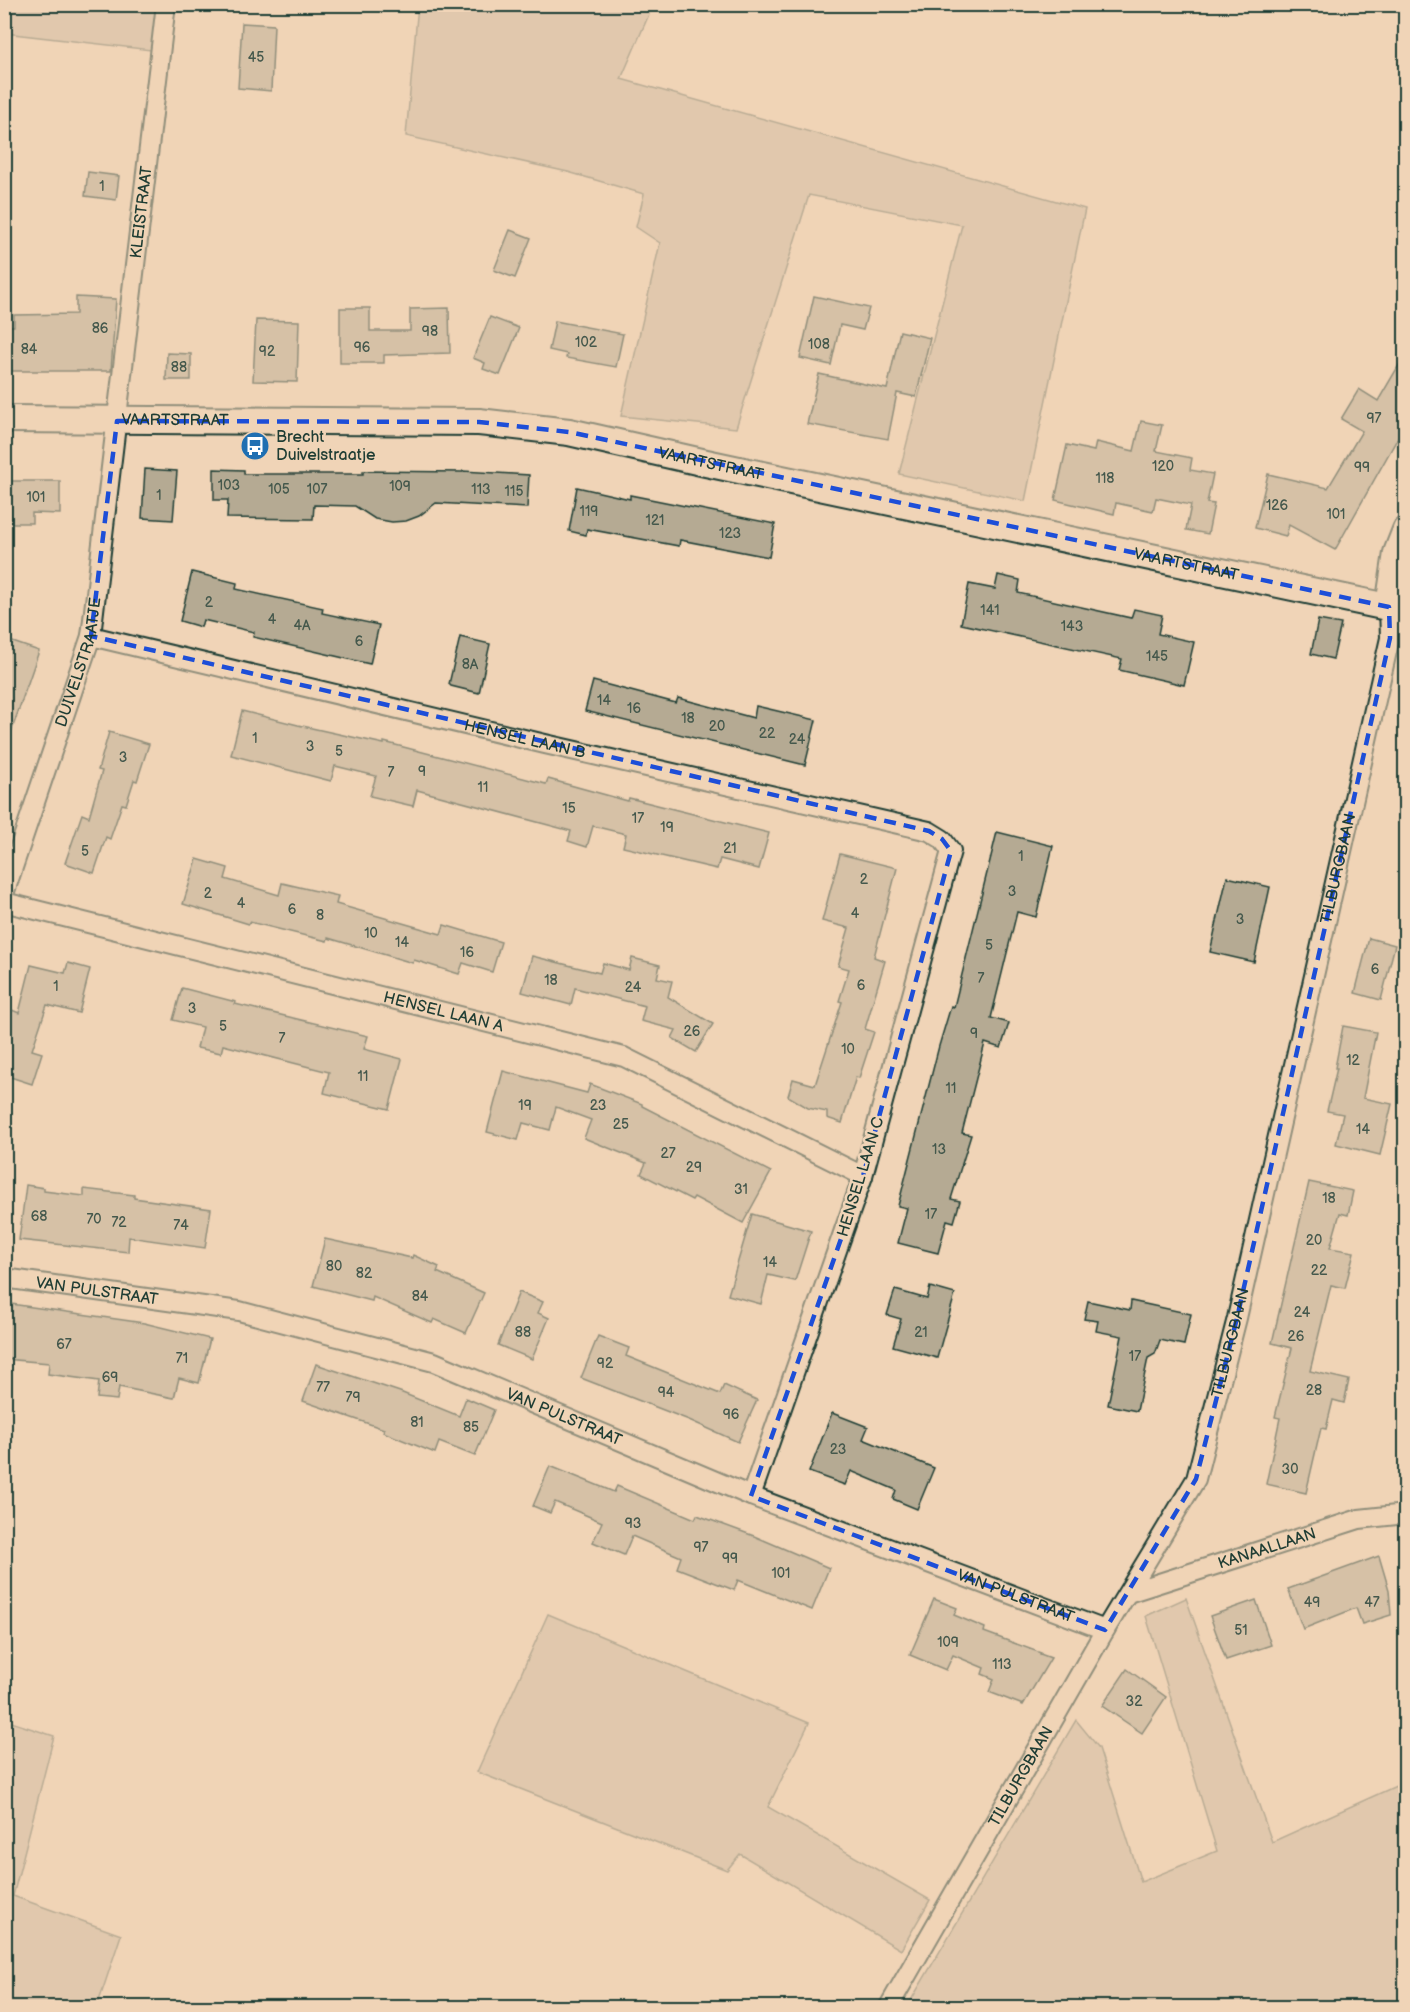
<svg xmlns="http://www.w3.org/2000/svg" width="1410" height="2012" viewBox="0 0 1410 2012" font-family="'Balsamiq Sans',sans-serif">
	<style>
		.green { fill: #cebba2; stroke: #767c6b; stroke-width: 1.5 }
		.building { fill: #b5aa93; stroke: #1f3d34; stroke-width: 1.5 }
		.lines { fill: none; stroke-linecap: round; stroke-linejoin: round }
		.street-casing { stroke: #1f3d34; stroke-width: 22 }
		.secondary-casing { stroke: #1f3d34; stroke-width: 30 }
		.street { stroke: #f0d4b7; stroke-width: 18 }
		.secondary { stroke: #f0d4b7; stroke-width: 26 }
		.marked { fill: none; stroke: #1d4ed8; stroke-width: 4.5; stroke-dasharray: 12 8; stroke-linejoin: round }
		.labels { text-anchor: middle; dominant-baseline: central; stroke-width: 5; stroke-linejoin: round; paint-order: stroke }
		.number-label { font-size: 14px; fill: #44584c }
		.street-label { font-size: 16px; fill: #1f3d34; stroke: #f0d4b7 }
		.poi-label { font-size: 16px; fill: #1f3d34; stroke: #f0d4b7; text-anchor: start }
	</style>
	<rect width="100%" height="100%" fill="#f0d4b7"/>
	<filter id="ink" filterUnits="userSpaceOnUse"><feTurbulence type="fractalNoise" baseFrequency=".0167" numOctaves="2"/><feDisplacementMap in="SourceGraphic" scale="12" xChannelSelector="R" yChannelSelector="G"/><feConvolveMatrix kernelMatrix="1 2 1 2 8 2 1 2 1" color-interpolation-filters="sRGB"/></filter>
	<g filter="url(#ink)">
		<!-- green -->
		<g class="green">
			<path d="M5,5H157L151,50L5,33Z"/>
			<path d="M418,5H653L621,79L1085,209L1025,501L899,474L962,225L809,195L736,428L621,416L660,243L636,227L644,194L568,172L406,136Z"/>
			<path d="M1186,1598L1272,1842L1405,1782V2007H907L1076,1720L1099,1748L1141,1882L1217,1851L1146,1616Z"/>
			<path d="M548,1614L809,1723L768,1807L930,1900L901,1950L740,1854L727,1870L477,1772Z"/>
			<path d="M5,1720L54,1736L13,1896L121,1935L97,2007H5Z"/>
		</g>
		<!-- building -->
		<g class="building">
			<path d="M242,23L274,25L271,91L238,88Z"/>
			<path d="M88,172L119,176L116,200L85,196Z"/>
			<path d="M510,230L531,238L515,278L494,270Z"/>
			<path d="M814,296L869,308L863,330L840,325L831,365L800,358Z"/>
			<path d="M76,297L116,299L111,371H8V326H14V315L76,314Z"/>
			<path d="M340,308H370V331H410V309L449,308L450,353L384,355V363H340Z"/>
			<path d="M490,317L519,328L500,375L483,369L485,363L473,358Z"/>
			<path d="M256,320L299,321L297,382L253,381Z"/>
			<path d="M555,321L623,334L616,367L566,358L567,354L549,350Z"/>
			<path d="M900,331L930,338L916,397L897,393L888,439L807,424L819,374L887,389Z"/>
			<path d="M167,353L191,354V380H166Z"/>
			<path d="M1406,353V423L1335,550L1289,525L1286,536L1255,528L1268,474L1328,488L1362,431L1341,419L1359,389L1378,401Z"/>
			<path d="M1141,421L1162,425L1156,451L1192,458L1190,470L1213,474L1207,503L1214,504L1208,534L1186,530L1191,505L1156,498L1153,511L1116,503L1114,514L1055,500L1067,445L1094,451L1096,442L1134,451Z"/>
			<path d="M145,469L177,471L173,520L142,518Z"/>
			<path d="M214,469L244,470V474H363V471L463,472V471L529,475L527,508L436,503L419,516L406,521L392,522L375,519L355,506L314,505L313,519L227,518L228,500H214Z"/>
			<path d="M11,481H60V514L32,513V523H11Z"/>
			<path d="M577,487L630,499V495L775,524L769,557L680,540L679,546L587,529L586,535L569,531Z"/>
			<path d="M192,572L237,583L236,589L323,608L322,613L379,625L370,664L253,637L254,632L203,620L201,627L180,621Z"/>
			<path d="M998,575L1020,580L1018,593L1131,618L1134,609L1162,615L1158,634L1194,642L1184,685L1119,670L1122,659L961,624L969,584L995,589Z"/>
			<path d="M1318,620L1341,624L1333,659L1311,654Z"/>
			<path d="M460,637L490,644L479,693L451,686L449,684Z"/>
			<path d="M4,639L39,651L8,741L4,740Z"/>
			<path d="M593,681L676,703L678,698L754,718L756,706L816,720L805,765L585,711Z"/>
			<path d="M242,711L298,725L384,744V742L546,784L548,779L628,801L629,798L769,833L759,869L720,859L717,869L623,847L626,834L593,826L587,847L568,841L571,831L417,790L413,806L370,796L376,776L335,766L331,781L231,755Z"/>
			<path d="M109,732L149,744L137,781L134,780L126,805L122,804L110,839L106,837L94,873L65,863L82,814L89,817L102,771L98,770Z"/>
			<path d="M997,832L1053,846L1036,917L1017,912L991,1018L1009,1023L1001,1048L985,1043L962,1133L971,1135L951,1199L960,1201L954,1222L947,1220L938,1253L898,1243L907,1208L898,1206L939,1046L951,1006L954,1007Z"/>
			<path d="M840,854L897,868L874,957L885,961L865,1029L874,1032L859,1078L856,1077L842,1123L827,1118V1112L808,1108L788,1096L793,1079L815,1085L842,1002L839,1001L849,969L838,966L849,928L822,921Z"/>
			<path d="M197,859L228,868L225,879L279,895L282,883L338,896L336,904L441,934L444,925L501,942L492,972L463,963L459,974L414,960L413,963L328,938L327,941L250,922L249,924L183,904Z"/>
			<path d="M1227,877L1270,887L1254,962L1210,952Z"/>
			<path d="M1369,938L1395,945L1381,1000L1355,993Z"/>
			<path d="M532,956L600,973L603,963L629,970L632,958L660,965L657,978L672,981L668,997L713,1024L696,1052L672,1038L676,1030L641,1021L645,1006L575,988L571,1005L522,992Z"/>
			<path d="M68,963L90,969L79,1013L47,1005L32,1050L42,1053L32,1084L4,1075V1031L12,1010L19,1013L31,965L65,973Z"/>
			<path d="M182,988L236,1002L235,1004L368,1036L364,1049L402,1059L389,1109L324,1093L329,1072L223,1045L221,1053L197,1048L202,1027L173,1020Z"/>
			<path d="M1343,1026L1376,1032L1363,1098L1392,1104L1380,1155L1336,1144L1343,1114L1327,1111L1337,1068H1335Z"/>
			<path d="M503,1071L587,1093L590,1084L642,1104V1106L771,1172L743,1223L694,1197L692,1200L641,1174L646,1163L584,1138L591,1120L556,1107L550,1130L523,1123L518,1140L487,1132Z"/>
			<path d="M1309,1182L1353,1191L1348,1215L1340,1213L1330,1248L1354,1252L1345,1288L1331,1285L1310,1371L1349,1380L1344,1403L1333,1400L1326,1429L1321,1428L1306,1493L1266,1484L1280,1418L1275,1417L1292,1348L1272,1343Z"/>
			<path d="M26,1185L44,1188V1191L84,1196V1189L134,1195V1198L211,1209L205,1248L129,1237L128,1252L19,1240Z"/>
			<path d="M752,1214L811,1231L795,1281L768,1275L761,1304L728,1295Z"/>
			<path d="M325,1239L412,1258L413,1255L439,1267L437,1272L484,1293L466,1333L434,1319L432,1323L373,1297L372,1301L313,1286Z"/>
			<path d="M930,1287L955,1294L937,1358L893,1346L901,1319L887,1315L895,1290L927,1299Z"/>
			<path d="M519,1292L543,1302L538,1313L549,1318L532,1359L498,1345Z"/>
			<path d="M1088,1301L1130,1310L1131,1301L1191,1314L1184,1345L1160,1340L1155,1354L1148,1358L1137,1411L1108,1405L1122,1336L1096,1331L1098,1321L1084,1319Z"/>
			<path d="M4,1303L144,1323L210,1339L199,1383L179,1378L174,1398L119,1387L117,1400L97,1398L99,1381L48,1374L49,1363L4,1359Z"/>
			<path d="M598,1336L629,1348L626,1356L720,1394L724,1385L757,1400L738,1442L689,1420L581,1378Z"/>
			<path d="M316,1364L400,1392L459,1416L466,1398L494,1410L475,1456L439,1442L435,1453L383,1432L384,1429L303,1401Z"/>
			<path d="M832,1413L868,1427L863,1439L934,1468L917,1509L893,1499L896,1490L851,1471L845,1485L809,1472Z"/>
			<path d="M550,1466L614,1492L617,1486L695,1519L697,1515L754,1536L829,1568L812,1610L738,1580L734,1590L677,1568L681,1557L632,1536L624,1555L593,1542L602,1522L555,1502L550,1513L533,1506Z"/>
			<path d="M1379,1556L1389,1590L1391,1615L1362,1624L1356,1608L1303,1629L1288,1589Z"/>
			<path d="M934,1599L957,1608L954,1615L985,1628L984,1632L1041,1653L1040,1654L1051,1658L1023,1705L989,1692L994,1679L982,1674L984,1668L953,1655L946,1670L910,1655Z"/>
			<path d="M1256,1600L1271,1645L1226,1660L1210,1616Z"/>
			<path d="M1127,1669L1166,1697L1142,1733L1102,1706Z"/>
		</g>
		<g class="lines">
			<!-- street casing -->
			<g class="street-casing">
				<g id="street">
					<path id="s1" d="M91,636L545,744L929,831L942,839L951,851L863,1176L751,1496"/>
					<path id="s2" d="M4,894L91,636L166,4"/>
					<path id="s3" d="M4,902L624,1057L863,1176"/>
					<path id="s4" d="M4,1278L239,1311L434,1362L751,1496L1105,1630"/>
					<path id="s5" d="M1128,1593L1359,1519L1406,1514"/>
					<path id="s6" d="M888,2008L1105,1630L1196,1479L1237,1318L1390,638L1389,607"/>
				</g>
			</g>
			<!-- secondary casing -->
			<g class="secondary-casing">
				<g id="secondary">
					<path id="s7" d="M4,419L479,422L569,432L706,463L1406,611"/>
					<path d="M1389,607L1397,553L1406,530"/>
				</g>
			</g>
			<!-- street -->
			<use href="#street" class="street"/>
			<!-- secondary -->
			<use href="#secondary" class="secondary"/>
		</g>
	</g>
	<!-- marked area -->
	<path d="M0 0H1410V2012H0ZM117,421L479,422L569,432L1389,607L1390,638L1237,1318L1196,1479L1105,1630L751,1496L863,1176L951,851L942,839L929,831L91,636Z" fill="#f0d4b7" fill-opacity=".55" fill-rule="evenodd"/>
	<path class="marked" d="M117,421L479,422L569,432L1389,607L1390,638L1237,1318L1196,1479L1105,1630L751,1496L863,1176L951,851L942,839L929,831L91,636Z"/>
	<!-- icons -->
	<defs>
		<g id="bus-disc" transform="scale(1.5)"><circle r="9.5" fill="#1f6fb2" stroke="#f0d4b7"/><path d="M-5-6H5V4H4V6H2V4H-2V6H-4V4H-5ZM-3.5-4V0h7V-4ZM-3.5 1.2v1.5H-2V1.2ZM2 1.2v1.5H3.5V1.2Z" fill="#fff"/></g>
	</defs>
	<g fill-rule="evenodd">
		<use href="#bus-disc" x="255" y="446"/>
	</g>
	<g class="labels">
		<!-- number labels -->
		<g class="number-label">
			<text x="256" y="57">45</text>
			<text x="102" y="186">1</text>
			<text x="100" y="328">86</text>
			<text x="430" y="331">98</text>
			<text x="586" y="342">102</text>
			<text x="819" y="344">108</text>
			<text x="362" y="347">96</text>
			<text x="29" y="349">84</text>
			<text x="267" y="351">92</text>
			<text x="179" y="367">88</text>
			<text x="1374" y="418">97</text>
			<text x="1163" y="466">120</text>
			<text x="1362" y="467">99</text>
			<text x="1105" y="478">118</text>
			<text x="229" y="485">103</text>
			<text x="400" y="486">109</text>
			<text x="279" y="489">105</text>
			<text x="317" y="489">107</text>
			<text x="481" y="489">113</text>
			<text x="514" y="491">115</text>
			<text x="159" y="495">1</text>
			<text x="36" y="497">101</text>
			<text x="1277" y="505">126</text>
			<text x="589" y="511">119</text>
			<text x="1336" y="514">101</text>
			<text x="655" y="520">121</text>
			<text x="730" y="533">123</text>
			<text x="209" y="602">2</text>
			<text x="990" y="610">141</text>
			<text x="272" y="619">4</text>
			<text x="302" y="625">4A</text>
			<text x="1072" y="626">143</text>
			<text x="359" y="641">6</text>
			<text x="1157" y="656">145</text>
			<text x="470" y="664">8A</text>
			<text x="604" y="700">14</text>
			<text x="634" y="708">16</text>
			<text x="688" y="718">18</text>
			<text x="717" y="726">20</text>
			<text x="767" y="733">22</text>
			<text x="255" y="738">1</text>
			<text x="797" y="739">24</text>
			<text x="310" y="746">3</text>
			<text x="339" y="751">5</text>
			<text x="123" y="757">3</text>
			<text x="422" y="771">9</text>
			<text x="391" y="772">7</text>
			<text x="483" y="787">11</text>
			<text x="569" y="808">15</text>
			<text x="638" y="818">17</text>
			<text x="667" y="827">19</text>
			<text x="730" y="848">21</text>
			<text x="85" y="851">5</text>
			<text x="1021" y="856">1</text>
			<text x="864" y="879">2</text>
			<text x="1012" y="891">3</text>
			<text x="208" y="893">2</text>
			<text x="241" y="903">4</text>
			<text x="292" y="909">6</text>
			<text x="855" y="913">4</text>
			<text x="320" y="915">8</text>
			<text x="1240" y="919">3</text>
			<text x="371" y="933">10</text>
			<text x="402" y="942">14</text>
			<text x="989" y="945">5</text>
			<text x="467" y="952">16</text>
			<text x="1375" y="969">6</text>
			<text x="981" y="978">7</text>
			<text x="551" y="980">18</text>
			<text x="861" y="985">6</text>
			<text x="56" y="986">1</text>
			<text x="633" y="987">24</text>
			<text x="192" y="1008">3</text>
			<text x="223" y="1026">5</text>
			<text x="692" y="1031">26</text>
			<text x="974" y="1033">9</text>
			<text x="282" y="1038">7</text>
			<text x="848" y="1049">10</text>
			<text x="1353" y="1060">12</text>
			<text x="363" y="1076">11</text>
			<text x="951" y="1088">11</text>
			<text x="525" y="1105">19</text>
			<text x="598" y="1105">23</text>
			<text x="621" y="1124">25</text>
			<text x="1363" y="1129">14</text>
			<text x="939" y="1149">13</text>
			<text x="668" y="1153">27</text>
			<text x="694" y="1167">29</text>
			<text x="741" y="1189">31</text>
			<text x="1329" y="1198">18</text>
			<text x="931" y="1214">17</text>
			<text x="39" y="1216">68</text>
			<text x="94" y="1219">70</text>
			<text x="119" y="1222">72</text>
			<text x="181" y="1225">74</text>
			<text x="1314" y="1240">20</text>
			<text x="770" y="1262">14</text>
			<text x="334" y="1266">80</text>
			<text x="1319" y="1270">22</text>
			<text x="364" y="1273">82</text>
			<text x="420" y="1296">84</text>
			<text x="1302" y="1312">24</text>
			<text x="523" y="1332">88</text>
			<text x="921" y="1332">21</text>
			<text x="1296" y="1336">26</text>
			<text x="64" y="1344">67</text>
			<text x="1135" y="1356">17</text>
			<text x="182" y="1358">71</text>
			<text x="605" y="1363">92</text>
			<text x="110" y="1377">69</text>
			<text x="323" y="1387">77</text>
			<text x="1314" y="1390">28</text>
			<text x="666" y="1392">94</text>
			<text x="353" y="1397">79</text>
			<text x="731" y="1414">96</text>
			<text x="417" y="1422">81</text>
			<text x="471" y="1427">85</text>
			<text x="838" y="1449">23</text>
			<text x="1290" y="1469">30</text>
			<text x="633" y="1523">93</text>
			<text x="701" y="1547">97</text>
			<text x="730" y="1558">99</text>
			<text x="781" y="1573">101</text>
			<text x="1312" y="1602">49</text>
			<text x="1372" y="1602">47</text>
			<text x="1241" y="1630">51</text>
			<text x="948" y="1642">109</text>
			<text x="1002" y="1664">113</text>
			<text x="1134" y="1701">32</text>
		</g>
		<!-- street labels -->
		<g class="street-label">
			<text stroke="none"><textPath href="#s2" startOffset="699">KLEISTRAAT</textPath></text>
			<text stroke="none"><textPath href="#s7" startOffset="171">VAARTSTRAAT</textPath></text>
			<text stroke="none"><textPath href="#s7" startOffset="711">VAARTSTRAAT</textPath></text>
			<text stroke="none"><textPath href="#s7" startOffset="1197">VAARTSTRAAT</textPath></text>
			<text stroke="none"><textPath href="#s2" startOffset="244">DUIVELSTRAATJE</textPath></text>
			<text stroke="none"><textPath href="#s1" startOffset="446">HENSEL LAAN B</textPath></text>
			<text stroke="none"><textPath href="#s6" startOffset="1239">TILBURGBAAN</textPath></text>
			<text stroke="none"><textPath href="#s3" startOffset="453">HENSEL LAAN A</textPath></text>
			<text transform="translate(861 1177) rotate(-73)">HENSEL LAAN C</text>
			<text stroke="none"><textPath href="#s4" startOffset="94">VAN PULSTRAAT</textPath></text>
			<text stroke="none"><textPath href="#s6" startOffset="753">TILBURGBAAN</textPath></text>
			<text stroke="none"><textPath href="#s4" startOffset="580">VAN PULSTRAAT</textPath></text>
			<text stroke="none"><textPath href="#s5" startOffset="146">KANAALLAAN</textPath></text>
			<text stroke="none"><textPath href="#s4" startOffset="1066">VAN PULSTRAAT</textPath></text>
			<text stroke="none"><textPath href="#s6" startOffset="267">TILBURGBAAN</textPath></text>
		</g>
		<!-- poi labels -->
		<g class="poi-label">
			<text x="276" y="437">Brecht<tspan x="276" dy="18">Duivelstraatje</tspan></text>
		</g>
	</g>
	<!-- margin -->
	<rect width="1410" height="2012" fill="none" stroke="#f0d4b7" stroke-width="24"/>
	<rect x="12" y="12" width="1386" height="1988" fill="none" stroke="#1f3d34" stroke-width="2" filter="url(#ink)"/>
</svg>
